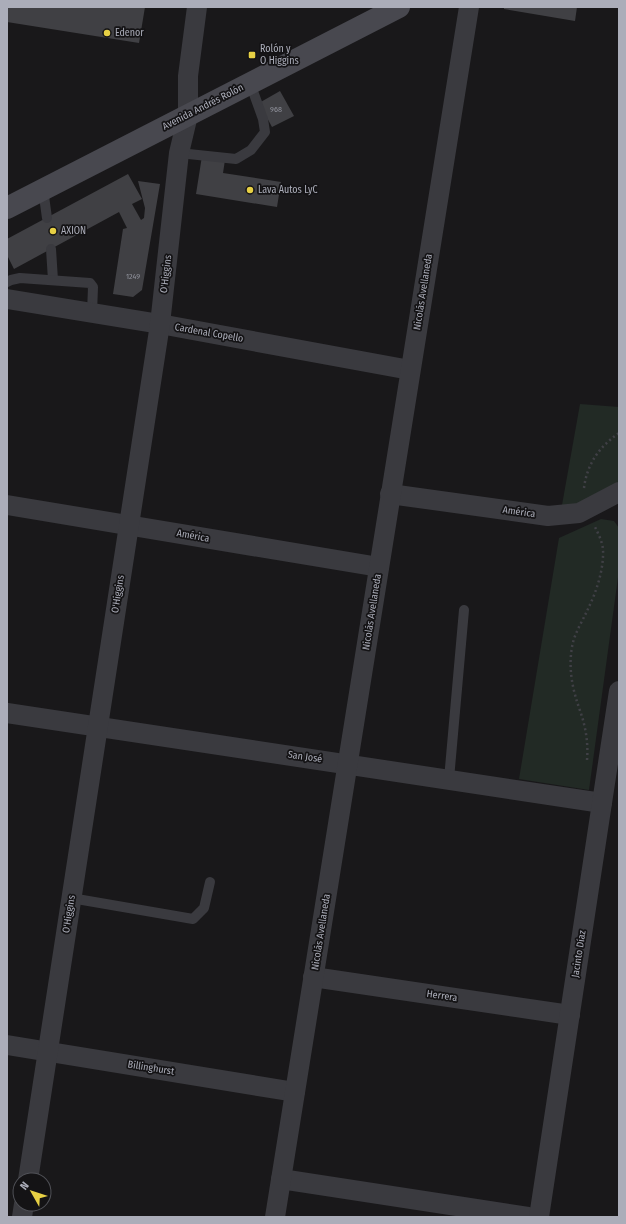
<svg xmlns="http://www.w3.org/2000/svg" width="626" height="1224" viewBox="0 0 626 1224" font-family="'Fira Sans Condensed',sans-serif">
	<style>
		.green { fill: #222a25 }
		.building { fill: #404044 }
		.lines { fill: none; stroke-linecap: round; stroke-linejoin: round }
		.path { stroke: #404046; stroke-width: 2.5; stroke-dasharray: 2 3; stroke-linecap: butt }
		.service { stroke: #3a3a3f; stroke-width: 10 }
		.minor { stroke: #3a3a3f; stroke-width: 20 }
		.secondary { stroke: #48484f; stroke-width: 22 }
		.poi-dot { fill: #e7d044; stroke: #141315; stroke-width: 1.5 }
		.labels { text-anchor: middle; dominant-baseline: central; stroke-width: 3.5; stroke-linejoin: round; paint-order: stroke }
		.number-label { font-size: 8px; fill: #90929c }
		.poi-label { font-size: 10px; fill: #abadb9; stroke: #141315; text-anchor: start }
		.street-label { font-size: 10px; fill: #abadb9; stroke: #141315 }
	</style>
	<rect width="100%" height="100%" fill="#19181a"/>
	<!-- green -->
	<g class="green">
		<path d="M580,404L619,407V481L606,491L572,507L562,505Z"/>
		<path d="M601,519L614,521L619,528V570L589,790L519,779L559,538Z"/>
	</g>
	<!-- building -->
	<g class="building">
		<path d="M7,7H145L139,43L7,22Z"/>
		<path d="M504,7H577L575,21L504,9Z"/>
		<path d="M280,91L294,116L272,127L259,103Z"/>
		<path d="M202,156L225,160L223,173L281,182L277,207L196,194Z"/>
		<path d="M128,174L142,199L132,204L141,220L144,218L145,208L138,181L160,184L142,290L133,297L113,294L123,229L127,228L119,212L14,269L7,255V239Z"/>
	</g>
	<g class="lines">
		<!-- path -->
		<g class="path">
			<path d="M584,488C587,464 599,447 619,433"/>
			<path d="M587,760C588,748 587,736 584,724C582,715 578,706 576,698C571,682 569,664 572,647C574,634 582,622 587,611C596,593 604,570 603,549C602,541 598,533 595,527"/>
		</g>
		<!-- service -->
		<g class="service">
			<path d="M179,153L236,159L251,150L265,132L263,119L250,83"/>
			<path d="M43,189L47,218"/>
			<path d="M51,249L53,280"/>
			<path d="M7,282L11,280L20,278L90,283L93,287L92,313"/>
			<path d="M449,779L464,610"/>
			<path d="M71,898L193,919L204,908L210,882"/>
		</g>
		<!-- minor -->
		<g class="minor">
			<path d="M7,299L160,324L410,370"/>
			<path d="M390,494L548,516L579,513L619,492"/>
			<path d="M7,505L379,567"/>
			<path d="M7,713L602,803"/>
			<path d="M313,977L570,1015"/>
			<path d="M7,1045L295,1092"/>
			<path d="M281,1179L528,1217"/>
			<path d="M28,1180L160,324L179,153L188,115V76L197,7"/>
			<path d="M22,1217L24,1204"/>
			<path d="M275,1217L469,7"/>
			<path d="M539,1217L619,691"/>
		</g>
		<!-- secondary -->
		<path class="secondary" d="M7,208L399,7"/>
	</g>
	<!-- markers -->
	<g class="poi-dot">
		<circle cx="107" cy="33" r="4"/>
		<rect x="248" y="51" width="8" height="8" rx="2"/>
		<circle cx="250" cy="190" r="4"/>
		<circle cx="53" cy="231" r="4"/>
	</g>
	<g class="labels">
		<!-- number labels -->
		<g class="number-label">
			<text x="276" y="109">968</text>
			<text x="133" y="276">1249</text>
		</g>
		<!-- poi labels -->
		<g class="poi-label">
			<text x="115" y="33">Edenor</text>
			<text x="260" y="49">Rolón y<tspan x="260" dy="12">O Higgins</tspan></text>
			<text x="258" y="190">Lava Autos LyC</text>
			<text x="61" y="231">AXION</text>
		</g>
		<!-- street labels -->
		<g class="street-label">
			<text transform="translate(203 107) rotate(-27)">Avenida Andrés Rolón</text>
			<text transform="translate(166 274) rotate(-83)">O'Higgins</text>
			<text transform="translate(423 292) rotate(-81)">Nicolás Avellaneda</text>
			<text transform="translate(209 333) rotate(10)">Cardenal Copello</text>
			<text transform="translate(519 512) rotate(8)">América</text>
			<text transform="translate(193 536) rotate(10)">América</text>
			<text transform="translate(118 594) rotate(-81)">O'Higgins</text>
			<text transform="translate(372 612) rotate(-81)">Nicolás Avellaneda</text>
			<text transform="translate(305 757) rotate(8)">San José</text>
			<text transform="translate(69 914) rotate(-81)">O'Higgins</text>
			<text transform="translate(321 932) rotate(-81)">Nicolás Avellaneda</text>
			<text transform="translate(579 954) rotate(-81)">Jacinto Díaz</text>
			<text transform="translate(442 996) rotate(8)">Herrera</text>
			<text transform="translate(151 1068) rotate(9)">Billinghurst</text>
		</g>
	</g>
	<!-- border -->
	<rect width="626" height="1224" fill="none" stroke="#abadb9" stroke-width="16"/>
	<!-- north arrow -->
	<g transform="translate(32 1192) rotate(309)"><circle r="19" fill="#141315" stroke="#505157"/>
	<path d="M0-3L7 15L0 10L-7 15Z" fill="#e7d044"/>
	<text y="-6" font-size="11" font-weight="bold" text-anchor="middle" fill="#abadb9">N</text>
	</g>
</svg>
